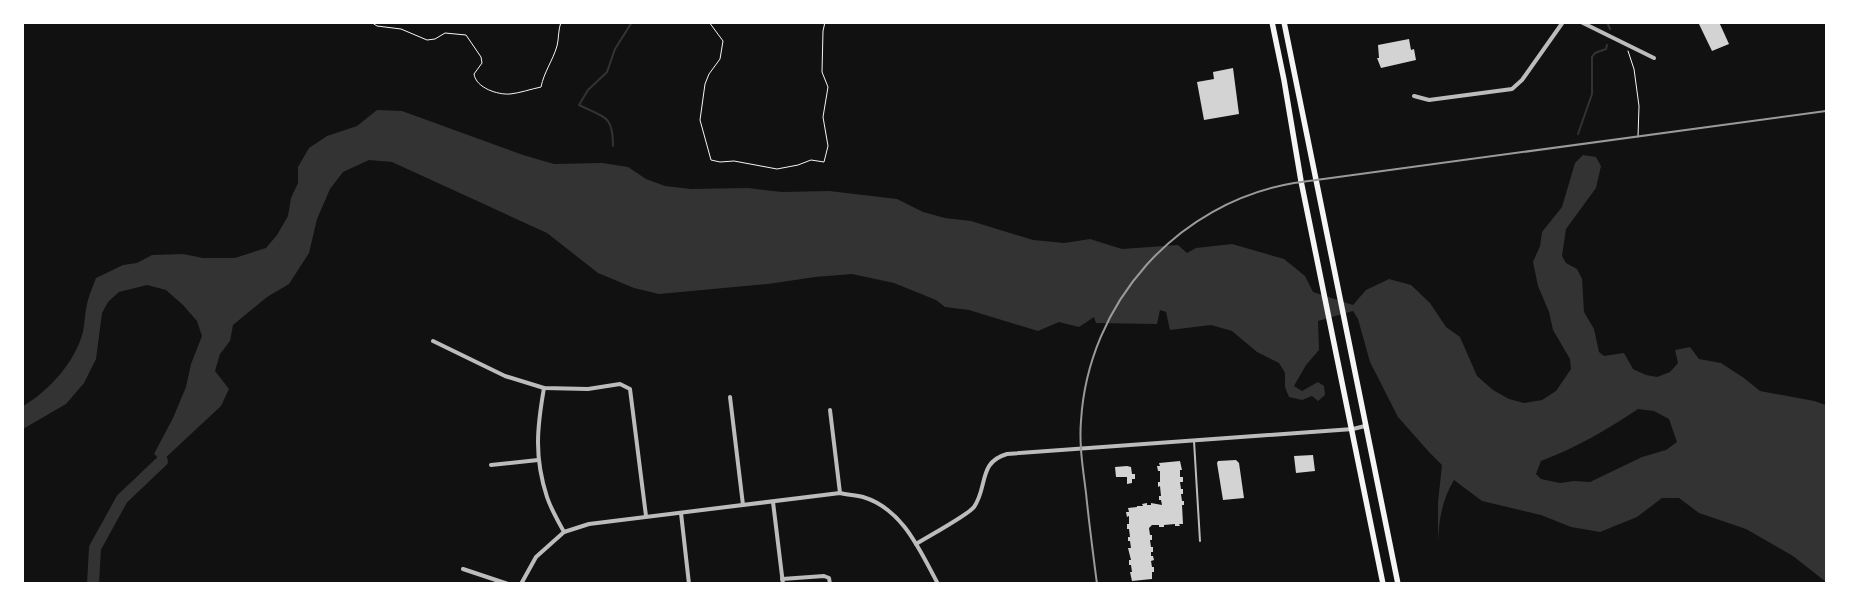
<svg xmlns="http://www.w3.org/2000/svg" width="1849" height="606" viewBox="0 0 1849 606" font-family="'PT Serif',serif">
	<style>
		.water { fill: #333; fill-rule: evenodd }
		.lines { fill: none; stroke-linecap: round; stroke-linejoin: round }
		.stream { stroke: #333; stroke-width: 2 }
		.river { stroke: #333; stroke-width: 12 }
		.building { fill: #d3d3d3 }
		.path { stroke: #f5f5f5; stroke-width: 1 }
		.service { stroke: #bcbcbc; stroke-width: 2 }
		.minor { stroke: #bcbcbc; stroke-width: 4 }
		.primary { stroke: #f5f5f5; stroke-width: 5.5 }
		.rail { stroke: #9a9a9a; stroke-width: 2 }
	</style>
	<rect width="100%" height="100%" fill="#111"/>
	<!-- water -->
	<path class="water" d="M377,110L402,111L523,155L554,164L602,163L628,167L646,179L665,186L691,189L748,188L782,192L829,191L897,199L923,212L945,218L971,221L1033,240L1064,243L1090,239L1122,249L1178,245L1187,253L1196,248L1232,244L1284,259L1305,276L1313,292L1353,305L1366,290L1389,279L1411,285L1430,303L1446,327L1460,337L1477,376L1493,390L1509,399L1524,403L1542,400L1556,391L1571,369L1570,359L1553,330L1549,312L1538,286L1533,262L1540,246L1542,232L1562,207L1575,163L1583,155L1596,157L1601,166L1596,188L1566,229L1562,256L1566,263L1577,269L1582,279L1584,312L1594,329L1599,352L1604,356L1624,353L1633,369L1646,375L1657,377L1670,372L1678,363L1675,350L1690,347L1699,359L1721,363L1744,378L1760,391L1814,401L1826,405V582L1793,556L1746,529L1699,513L1679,498H1662L1637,517L1600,532L1571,527L1541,515L1482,501L1454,480C1442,500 1439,519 1438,542V502L1442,465L1429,452L1398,417L1370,362L1358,319L1353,311L1318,321L1319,350L1306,365L1294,386L1302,391L1318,382L1324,386L1325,395L1318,401L1312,396L1302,400L1289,397L1285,387V373L1279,363L1257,352L1232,331L1211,325L1170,330L1166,312L1160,310L1157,324L1096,323L1094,317L1079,327L1059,322L1038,331L969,310L945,307L936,300L894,283L852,274L815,277L768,284L659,294L634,288L598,273L547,233L392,162L369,160L343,172L330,189L317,219L309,253L289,284L267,297L233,325L230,341L220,354L215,371L229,389L221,406L162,461L154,454L173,418L186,387L191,364L202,336L197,321L183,305L166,290L147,285L119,292L108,302L102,313L96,359L84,383L66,404L23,429V406C49,391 75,362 83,332C85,321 85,311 88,300C90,293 93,286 96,278L123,265L137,263L152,255L183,254L203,258H235L266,248L277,235L288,216L291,198L298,183V167L309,148L327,136L357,126ZM1638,409L1654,411L1669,419L1677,442L1666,450L1642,457L1590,482L1574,481L1560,483L1541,479L1536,474L1541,461C1576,448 1608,429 1638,409Z"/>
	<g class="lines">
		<!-- stream -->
		<g class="stream">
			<path d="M1607,22L1610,29"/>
			<path d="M1578,134L1592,94V57L1595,53L1606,49L1607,45"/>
			<path d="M613,146C613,115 605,118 579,105L588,90L607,72L615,49L632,22"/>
		</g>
		<!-- river -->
		<path class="river" d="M93,584L95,548L122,499L162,461"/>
	</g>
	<!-- building -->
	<g class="building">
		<path d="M1698,22H1719L1729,44L1712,51Z"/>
		<path d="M1409,39L1411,50L1414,49L1416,60L1381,68L1377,58H1379L1378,45Z"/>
		<path d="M1233,68L1239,114L1204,120L1197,82L1214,79L1213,72Z"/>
		<path d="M1313,455L1315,471L1296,473L1294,456Z"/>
		<path d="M1236,460L1239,463L1244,498L1223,500L1217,463L1218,461Z"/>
		<path d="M1180,461L1182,470H1180V477H1183V482H1180L1181,489H1183V494H1181L1182,501H1184V505H1182L1183,524H1179L1180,526H1175V524L1164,525V527H1159V525H1152L1149,528L1150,535H1152V540H1150L1151,547H1153V552H1151V556H1153L1154,560L1151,561L1152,567H1154V572H1152V579L1132,581L1130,572H1132L1131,565H1129V560H1131L1128,548H1131L1130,541H1128V537H1130L1129,529H1127V524H1129V516L1127,517L1126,512H1129L1128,508L1137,507V506H1143L1142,504L1147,503V505H1151V503L1162,505L1161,500H1159V496H1161L1160,486L1158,487V482H1160V471H1158L1157,466H1160L1159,463Z"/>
		<path d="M1127,466L1131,467L1132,474H1135V479H1132V483L1127,484V477H1116L1115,467Z"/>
	</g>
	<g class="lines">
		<!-- path -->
		<g class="path">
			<path d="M371,22L377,26L401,29L427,40L435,39L445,33L466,35L481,57L482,63L474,74C476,88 498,95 510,94C520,93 531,89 541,87C544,72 553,60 557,46C559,38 558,30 561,22"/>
			<path d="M709,22L723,41L720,59L709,74L705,84L700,120L711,160L720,162L734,161L777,169L798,165L811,160L824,162L828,146L823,117L828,87L822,72L823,31L825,22"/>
			<path d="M1628,51L1634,69L1639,106L1638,137"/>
		</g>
		<!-- service -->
		<path class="service" d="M1194,441L1200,541"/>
		<!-- minor -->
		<g class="minor">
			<path d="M1581,22L1654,58"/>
			<path d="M1414,96L1429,100L1512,89L1522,80L1563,22"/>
			<path d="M433,341L505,376L544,388L588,389L620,384L630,389L646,516"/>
			<path d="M544,388C537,428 534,457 547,497C551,509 558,521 564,532"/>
			<path d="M730,397L743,505"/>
			<path d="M830,410L840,493"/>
			<path d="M491,465L538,460"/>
			<path d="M773,502L783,584"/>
			<path d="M681,513L689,584"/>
			<path d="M916,544C927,537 968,515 974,507C988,487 978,462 1007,454L1353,429L1365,426"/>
			<path d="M463,569L508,584"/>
			<path d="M782,579L824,576L829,578L830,584"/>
			<path d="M521,584L536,557L564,532L589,524L840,493C848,495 856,495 863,497C903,509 920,551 938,584"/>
		</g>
		<!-- primary -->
		<g class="primary">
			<path d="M1272,22L1284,80L1301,181L1383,584"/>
			<path d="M1284,22L1398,584"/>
		</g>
		<!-- rail -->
		<path class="rail" d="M1097,584C1093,553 1089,523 1086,493C1083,469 1079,445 1081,421C1088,303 1177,203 1294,183L1826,111"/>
	</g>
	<!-- border -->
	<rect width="1849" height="606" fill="none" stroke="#ffffff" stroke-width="48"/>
</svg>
